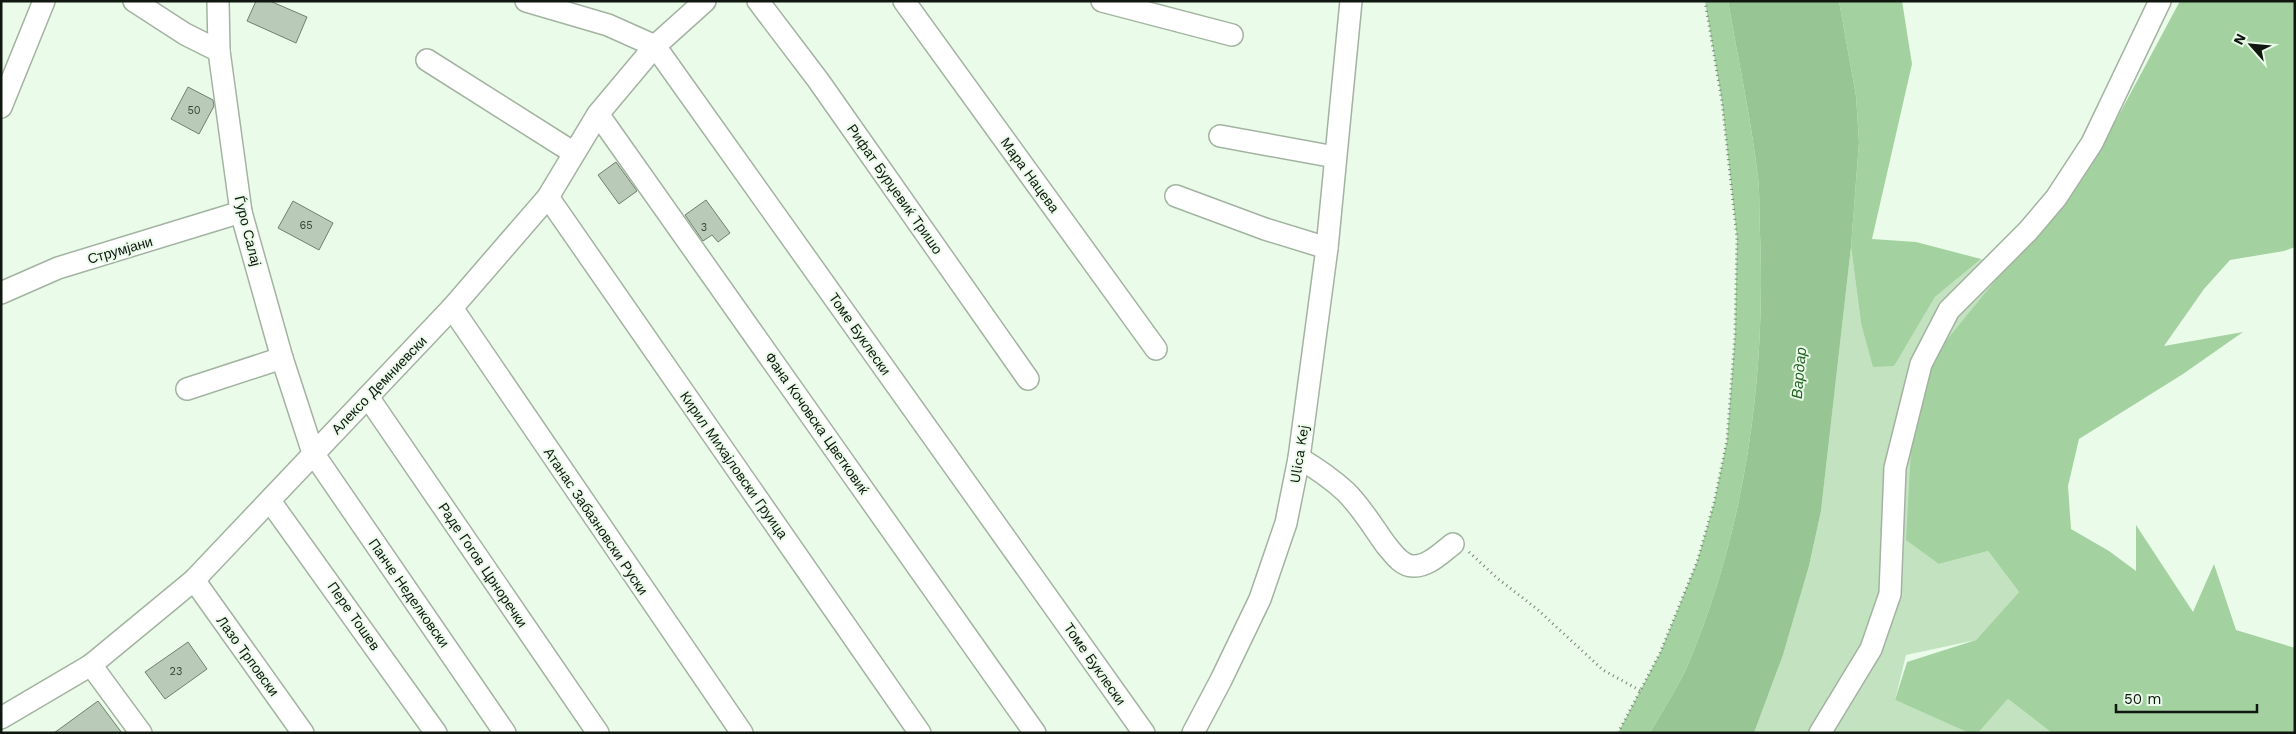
<svg xmlns="http://www.w3.org/2000/svg" width="2296" height="734" viewBox="0 0 2296 734" font-family="'Work Sans',sans-serif">
	<style>
		.green { fill: #c3e2c0 }
		.forest { fill: #a3d2a0 }
		.water { fill: #97c694 }
		.building { fill: #bacab8; stroke: #717f6f }
		.lines { fill: none; stroke-linecap: round; stroke-linejoin: round }
		.street-casing { stroke: #a3b3a1; stroke-width: 24 }
		.path { stroke: #798579; stroke-width: 3; stroke-dasharray: 1 4; stroke-linecap: butt }
		.street { stroke: #fff; stroke-width: 21 }
		.labels { text-anchor: middle; dominant-baseline: central; stroke-width: 4; stroke-linejoin: round; paint-order: stroke }
		.number-label { font-size: 11px; fill: #3a433a }
		.street-label { font-size: 14px; fill: #101610; stroke: #eafbe9 }
		.water-label { font-size: 15px; font-style: italic; fill: #236223; stroke: #eafbe9 }
	</style>
	<rect width="100%" height="100%" fill="#eafbe9"/>
	<!-- green -->
	<g class="green">
		<path d="M1851,247L1861,323L1894,365L1935,297L1981,259L2003,269L1939,564L1988,551L2019,592L1976,640L1906,655L1895,700L1969,733H1754L1783,655L1809,566L1821,511Z"/>
		<path d="M2008,699L2052,733H1978Z"/>
	</g>
	<!-- forest -->
	<g class="forest">
		<path d="M1705,1H1728C1738,59 1751,118 1758,177C1760,195 1759,215 1760,234C1766,380 1745,531 1687,667C1677,689 1662,711 1650,733H1618L1660,653L1697,562L1714,503L1727,440L1735,335L1737,238L1722,102Z"/>
		<path d="M1839,1H1902L1912,64L1872,239L1916,242L1981,259L1935,297L1894,366L1873,367L1861,323L1851,247L1859,142L1856,96Z"/>
		<path d="M2180,1H2295V247L2284,251L2230,260L2204,289L2164,346L2243,332L2183,374L2079,439L2068,486L2071,529L2109,551L2136,571V525L2193,612L2214,564L2236,630L2295,648V733H2052L2008,699L1978,733H1969L1895,700L1907,662L1976,640L2019,592L1988,551L1939,564L1906,540L1912,432L1937,352L2072,186L2114,124Z"/>
	</g>
	<!-- water -->
	<path class="water" d="M1728,1H1839L1856,96L1859,142L1851,247L1821,511L1809,566L1783,655L1754,733H1650C1662,711 1677,689 1687,667C1745,531 1766,380 1760,234C1759,215 1760,195 1758,177C1751,118 1738,59 1728,1Z"/>
	<!-- building -->
	<g class="building">
		<path d="M256,1H270L307,17L296,43L247,21Z"/>
		<path d="M188,87L213,100L214,106L199,134L171,119Z"/>
		<path d="M616,162L637,191L619,204L598,175Z"/>
		<path d="M706,200L730,233L718,242L712,235L703,241L685,215Z"/>
		<path d="M293,201L333,223L319,250L278,228Z"/>
		<path d="M188,642L207,669L165,699L145,672Z"/>
		<path d="M98,701L122,733H54Z"/>
	</g>
	<g class="lines">
		<!-- street casing -->
		<g class="street-casing">
			<g id="street">
				<path d="M134,1L185,34L219,51"/>
				<path d="M218,1L219,51L241,212L282,358L313,453L505,733"/>
				<path d="M526,1L608,25L655,46L1144,733"/>
				<path d="M758,1L818,80L1028,379"/>
				<path d="M904,1L1156,349"/>
				<path d="M1102,1L1232,35"/>
				<path d="M427,60L574,153"/>
				<path d="M1,107L44,1"/>
				<path d="M598,114L1035,733"/>
				<path d="M1220,136L1335,157"/>
				<path d="M1176,196L1265,229L1327,248"/>
				<path d="M548,197L920,733"/>
				<path d="M1,293L58,268L241,212"/>
				<path d="M452,308L742,733"/>
				<path d="M187,389L282,358"/>
				<path d="M368,397L598,733"/>
				<path d="M1299,458C1316,468 1332,479 1346,492C1362,508 1373,527 1386,545C1393,553 1401,566 1413,566C1428,567 1442,552 1453,544"/>
				<path d="M270,501L436,733"/>
				<path d="M194,580L303,733"/>
				<path d="M91,665L141,733"/>
				<path d="M1,718L91,665L194,580L452,308L548,197L598,114L655,46L705,1"/>
				<path d="M1193,733L1221,680L1260,599L1286,523L1299,458L1327,248L1351,1"/>
				<path d="M1820,733L1871,649L1890,594L1895,468L1921,364L1949,310L2028,231L2056,198L2092,143L2160,1"/>
			</g>
		</g>
		<!-- path -->
		<g class="path">
			<path d="M1469,552L1497,578L1537,609L1603,670L1641,691"/>
			<path d="M1618,733L1660,653L1697,562L1714,503L1727,440L1735,335L1737,238L1722,102L1705,1"/>
		</g>
		<!-- street -->
		<use href="#street" class="street"/>
	</g>
	<g class="labels">
		<!-- number labels -->
		<g class="number-label">
			<text x="194" y="110">50</text>
			<text x="306" y="225">65</text>
			<text x="704" y="227">3</text>
			<text x="176" y="671">23</text>
		</g>
		<!-- street labels -->
		<g class="street-label">
			<text transform="translate(1030 175) rotate(54)">Мара Нацева</text>
			<text transform="translate(895 189) rotate(55)">Рифат Бурџевиќ Тришо</text>
			<text transform="translate(248 231) rotate(76)">Ѓуро Салај</text>
			<text transform="translate(120 250) rotate(-16)">Струмјани</text>
			<text transform="translate(860 334) rotate(55)">Томе Буклески</text>
			<text transform="translate(379 385) rotate(-46)">Алексо Демниевски</text>
			<text transform="translate(817 423) rotate(55)">Фана Кочовска Цветковиќ</text>
			<text transform="translate(1299 454) rotate(-81)">Ulica Kej</text>
			<text transform="translate(734 465) rotate(55)">Кирил Михајловски Груица</text>
			<text transform="translate(596 521) rotate(56)">Атанас Забазновски Руски</text>
			<text transform="translate(483 565) rotate(56)">Раде Гогов Црноречки</text>
			<text transform="translate(409 593) rotate(55)">Панче Неделковски</text>
			<text transform="translate(354 616) rotate(55)">Пере Тошев</text>
			<text transform="translate(248 656) rotate(54)">Лазо Трповски</text>
			<text transform="translate(1095 664) rotate(55)">Томе Буклески</text>
		</g>
		<!-- water labels -->
		<g class="water-label">
			<text transform="translate(1799 373) rotate(-85)">Вардар</text>
		</g>
	</g>
	<!-- border -->
	<rect width="2296" height="734" fill="none" stroke="#101610" stroke-width="5"/>
	<!-- north arrow -->
	<g transform="translate(2251 45) rotate(297)" stroke="#eafbe9" stroke-width="4" paint-order="stroke">
	<path d="M0-4L9 19L0 12L-9 19Z" fill="#101610"/>
	<text y="-8" font-size="14" font-weight="bold" text-anchor="middle" fill="#101610">N</text>
	</g>
	<!-- scale -->
	<path d="M2116 704v8h141v-8" fill="none" stroke="#101610" stroke-width="2.5"/>
	<text x="2124" y="704" font-size="15" fill="#101610" stroke="#eafbe9" stroke-width="4" paint-order="stroke">50 m</text>
</svg>
